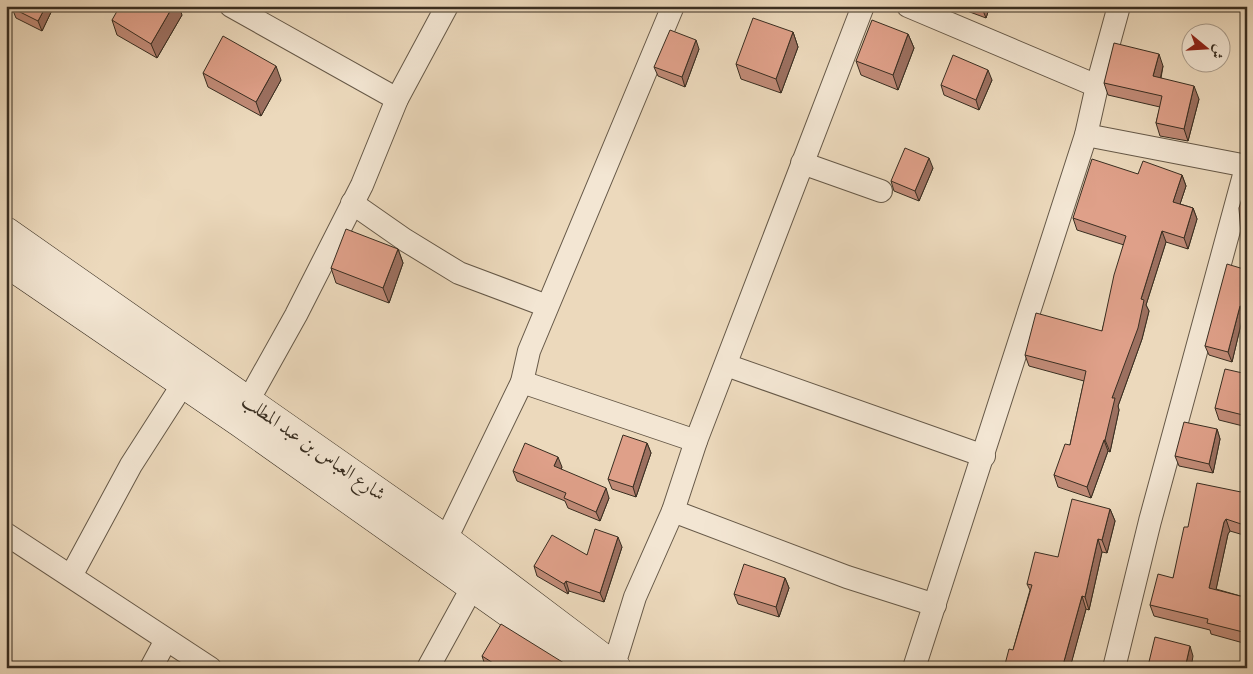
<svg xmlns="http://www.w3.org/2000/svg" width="1253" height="674" viewBox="0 0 1253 674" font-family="'IM FELL Great Primer',Amiri,serif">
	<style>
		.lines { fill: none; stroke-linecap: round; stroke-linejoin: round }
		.street-casing { stroke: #665948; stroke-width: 24 }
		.secondary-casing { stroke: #392e21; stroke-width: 29 }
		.street { stroke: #f3e6d3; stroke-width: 22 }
		.secondary { stroke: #f3e6d3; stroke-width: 28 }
		.wall { fill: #c08a76; stroke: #392e21 }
		.shaded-wall { fill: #9c7060; stroke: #392e21 }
		.building { fill: #dfa089; stroke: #392e21 }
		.labels { text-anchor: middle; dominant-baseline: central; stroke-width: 5; stroke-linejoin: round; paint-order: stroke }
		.street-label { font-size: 19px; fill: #392e21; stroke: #f3e6d3 }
	</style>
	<rect width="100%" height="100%" fill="#ecd9bc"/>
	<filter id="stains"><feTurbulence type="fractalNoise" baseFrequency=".004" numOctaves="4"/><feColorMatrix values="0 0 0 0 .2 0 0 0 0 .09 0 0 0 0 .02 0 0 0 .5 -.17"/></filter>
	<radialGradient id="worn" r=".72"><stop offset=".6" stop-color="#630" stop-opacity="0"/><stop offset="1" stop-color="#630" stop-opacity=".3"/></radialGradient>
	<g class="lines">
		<!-- street casing -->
		<g class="street-casing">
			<g id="street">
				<path d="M231,6L397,99"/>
				<path d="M908,6L1097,86"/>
				<path d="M1086,135L1247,166"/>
				<path d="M802,163L881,191"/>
				<path d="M352,203L405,240L459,273L547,306"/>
				<path d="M726,365L984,456"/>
				<path d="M522,382L696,441"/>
				<path d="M248,401L296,315L362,185L397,99L447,6"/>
				<path d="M673,511L847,577L935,605"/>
				<path d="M6,534L210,668"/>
				<path d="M446,539L522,382L529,351L673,6"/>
				<path d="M71,576L131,465L183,384"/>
				<path d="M614,665L635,597L673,511L696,441L863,6"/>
				<path d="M151,668L166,640"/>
				<path d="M428,668L473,586"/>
				<path d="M914,668L1086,135L1097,86L1119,6"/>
				<path d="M1114,668L1150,521L1247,164"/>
			</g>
		</g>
		<!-- secondary casing -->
		<g class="secondary-casing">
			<g id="secondary">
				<path d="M6,231L446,539L617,668"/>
				<path d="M6,263L240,423L586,668"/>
			</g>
		</g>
		<!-- street -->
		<use href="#street" class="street"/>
		<!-- secondary -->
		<use href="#secondary" class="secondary"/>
	</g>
	<!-- wall -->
	<g class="wall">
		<path d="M14,6H54L42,31L16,18L12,8Z"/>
		<path d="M958,6H990L986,18L959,8Z"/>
		<path d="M182,15L157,58L117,35L112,20Z"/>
		<path d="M793,32L798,47L781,93L741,79L736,64Z"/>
		<path d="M908,34L914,48L898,90L861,75L856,61Z"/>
		<path d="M699,49L685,87L658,76L654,67Z"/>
		<path d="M1163,66L1161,78L1199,99L1188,141L1160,136L1156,123L1160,107L1108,95L1104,83Z"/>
		<path d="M203,73L281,80L261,116L208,87Z"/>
		<path d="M992,80L979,110L944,95L941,85Z"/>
		<path d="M933,168L919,201L894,191L891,181Z"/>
		<path d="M1138,174L1182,175L1186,186L1180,204L1193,208L1197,219L1188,249L1166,242L1146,305L1149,311L1142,339L1118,406L1119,410L1110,452L1108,451L1091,498L1058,487L1054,475L1070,445L1084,381L1029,366L1025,355L1102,331L1124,245L1077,230L1073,218Z"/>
		<path d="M1247,195V262L1242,248Z"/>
		<path d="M398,249L403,263L389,303L336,283L331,268Z"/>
		<path d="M1247,270V317L1243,316L1232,362L1209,355L1205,346Z"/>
		<path d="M1247,374V427L1219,420L1215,408Z"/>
		<path d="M1217,429L1220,439L1213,473L1179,466L1175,456Z"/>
		<path d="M647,443L651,453L636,497L612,489L608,479Z"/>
		<path d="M562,467L561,469L609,498L600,521L568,508L565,501L517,481L513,471Z"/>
		<path d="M1247,474V536L1230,531L1228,534L1216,589L1244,597L1247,588V644L1211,634L1210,630L1154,616L1150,605L1173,578L1188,527L1241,492Z"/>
		<path d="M1110,509L1115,521L1107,553L1102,552L1089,610L1086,609L1070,667L1013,650L1030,590L1027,584L1058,557Z"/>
		<path d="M622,547L604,602L569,591L568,594L537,576L534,566L587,555Z"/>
		<path d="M785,578L789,588L779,617L738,604L734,594Z"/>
		<path d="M482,656L572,668H486Z"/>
	</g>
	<!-- shaded-wall -->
	<g class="shaded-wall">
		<path d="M46,6H54L42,31L38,21Z"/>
		<path d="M173,6H179L182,15L157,58L151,44Z"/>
		<path d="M983,6H990L986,18L982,8Z"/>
		<path d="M793,32L798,47L781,93L776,79Z"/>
		<path d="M908,34L914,48L898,90L893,75Z"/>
		<path d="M696,40L699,49L685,87L682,77Z"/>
		<path d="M1159,54L1163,66L1158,89L1153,76Z"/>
		<path d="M276,66L281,80L261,116L256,102Z"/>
		<path d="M988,70L992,80L979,110L976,100Z"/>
		<path d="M1194,86L1199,99L1188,141L1184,129Z"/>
		<path d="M929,158L933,168L919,201L915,191Z"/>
		<path d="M1182,175L1186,186L1177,213L1173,202Z"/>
		<path d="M1193,208L1197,219L1188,249L1184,238Z"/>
		<path d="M1162,231L1166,242L1146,305L1149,311L1142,339L1118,406L1119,410L1110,452L1105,440L1112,398L1141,299Z"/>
		<path d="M398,249L403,263L389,303L383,288Z"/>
		<path d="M1240,306L1243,316L1232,362L1228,352Z"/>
		<path d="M1217,429L1220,439L1213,473L1209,464Z"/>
		<path d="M1104,440L1108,451L1091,498L1087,487Z"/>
		<path d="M647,443L651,453L636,497L633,487Z"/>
		<path d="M558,457L562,467L558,476L554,466Z"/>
		<path d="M606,488L609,498L600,521L596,512Z"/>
		<path d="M1110,509L1115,521L1107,553L1102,540Z"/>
		<path d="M1226,519L1230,531L1228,534L1214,599L1209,588L1224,522Z"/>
		<path d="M618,537L622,547L604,602L600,593Z"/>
		<path d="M1098,539L1102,552L1089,610L1085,597Z"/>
		<path d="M785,578L789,588L779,617L776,607Z"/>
		<path d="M566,581L569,591L568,594L564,584Z"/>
		<path d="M1082,596L1086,609L1070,668L1063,665Z"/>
		<path d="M1190,646L1193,656L1191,668H1185Z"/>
	</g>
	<!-- building -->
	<g class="building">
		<path d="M14,6H46L38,21L12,8Z"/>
		<path d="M120,6H173L151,44L112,20Z"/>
		<path d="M753,18L793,32L776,79L736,64Z"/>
		<path d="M872,20L908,34L893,75L856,61Z"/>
		<path d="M670,30L696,40L682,77L654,67Z"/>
		<path d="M223,36L276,66L256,102L203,73Z"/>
		<path d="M1114,43L1159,54L1153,76L1194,86L1184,129L1156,123L1162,96L1104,83Z"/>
		<path d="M953,55L988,70L976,100L941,85Z"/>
		<path d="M905,148L929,158L915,191L891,181Z"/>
		<path d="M1092,159L1138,174L1143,161L1182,175L1173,202L1193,208L1184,238L1162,231L1141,299L1144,300L1138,328L1112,398H1115L1105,440H1104L1087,487L1054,475L1065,444L1070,445L1086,371L1025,355L1036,313L1102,331L1114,275L1126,236L1073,218Z"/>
		<path d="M1243,195H1247V248H1242L1239,208Z"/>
		<path d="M346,229L398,249L383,288L331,268Z"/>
		<path d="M1227,264L1247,270V308L1240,306L1228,352L1205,346Z"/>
		<path d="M1225,369L1247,374V416L1215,408Z"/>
		<path d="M1184,422L1217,429L1209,464L1175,456Z"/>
		<path d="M623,435L647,443L633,487L608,479Z"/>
		<path d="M525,443L558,457L554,466L606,488L596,512L564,498L566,493L513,471Z"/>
		<path d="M1247,474V526L1226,519L1224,522L1209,588L1244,597L1247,588V633L1207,623L1208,619L1150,605L1158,574L1173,578L1184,527H1188L1197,483L1241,492Z"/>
		<path d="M1072,499L1110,509L1102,540L1098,539L1085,597L1082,596L1063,665L1073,668H1004L1009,649L1013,650L1032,585L1027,584L1035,552L1058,557Z"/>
		<path d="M595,529L618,537L600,593L566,581L564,584L534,566L552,535L587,555Z"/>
		<path d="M744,564L785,578L776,607L734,594Z"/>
		<path d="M501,624L572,668H501L482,656Z"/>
		<path d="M1155,637L1190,646L1185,668H1150L1151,667L1148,666Z"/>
	</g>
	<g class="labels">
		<!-- street labels -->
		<g class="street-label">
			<text transform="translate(314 447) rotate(35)">شارع العباس بن عبد المطلب</text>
		</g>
	</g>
	<!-- margin -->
	<rect width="1253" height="674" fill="none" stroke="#ecd9bc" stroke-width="25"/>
	<rect x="8" y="8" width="1238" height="659" fill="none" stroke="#392e21" stroke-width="2.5"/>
	<rect x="12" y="12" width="1228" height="649" fill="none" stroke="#392e21"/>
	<!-- north arrow -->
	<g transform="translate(1206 48) rotate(108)"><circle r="24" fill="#f3e6d3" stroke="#a99c8c"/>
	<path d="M0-4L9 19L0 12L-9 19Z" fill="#8f2418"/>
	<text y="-8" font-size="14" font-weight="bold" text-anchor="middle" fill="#392e21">ش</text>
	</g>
	<rect width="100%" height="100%" filter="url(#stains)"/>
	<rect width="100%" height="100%" fill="url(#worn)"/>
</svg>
